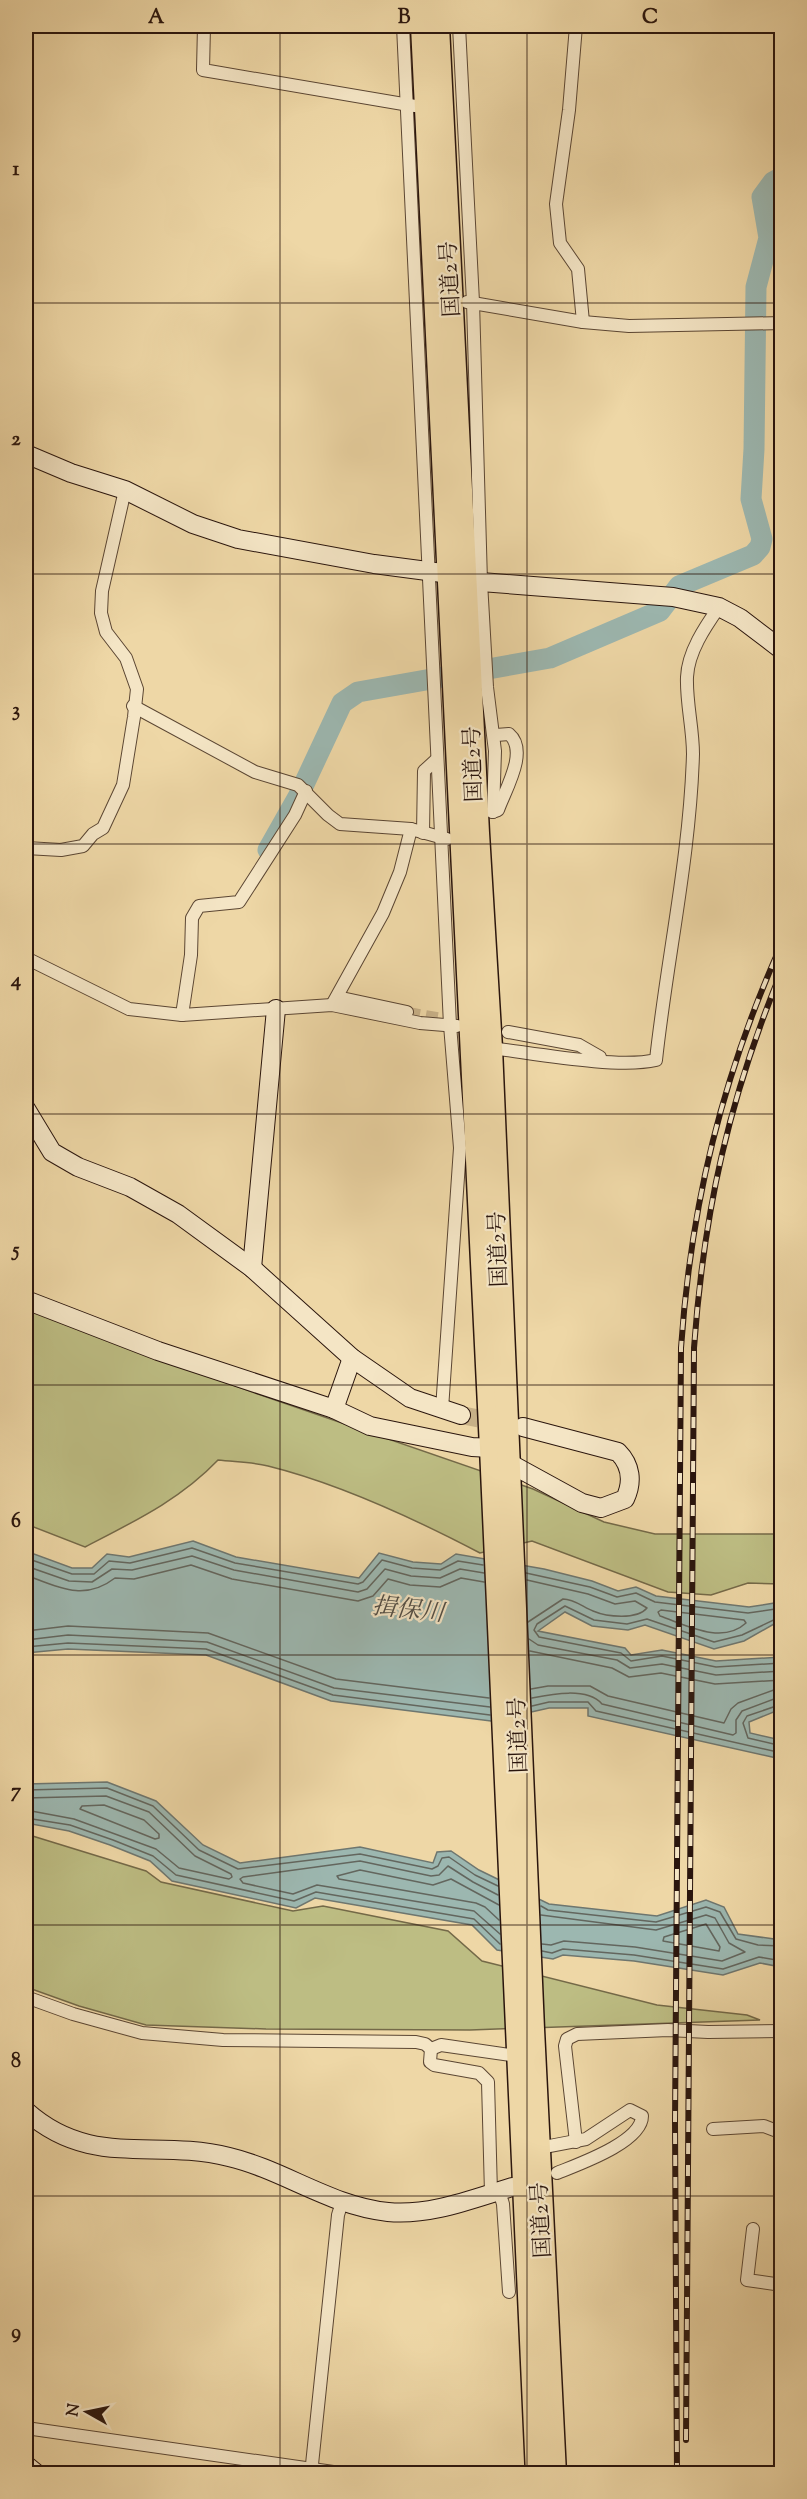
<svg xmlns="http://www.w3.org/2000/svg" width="807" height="2499" viewBox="0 0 807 2499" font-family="'Sorts Mill Goudy','Noto Serif JP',serif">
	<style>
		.green { fill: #bdbd83; stroke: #746948; stroke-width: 1.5 }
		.water { fill: #9cb7b0; stroke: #6e766f; stroke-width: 1.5 }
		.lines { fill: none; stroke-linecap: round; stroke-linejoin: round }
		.shore { stroke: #63665e; stroke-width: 1.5 }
		.river { stroke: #9cb7b0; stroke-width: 21 }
		.street-tunnel { stroke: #c7b087; stroke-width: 12; stroke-dasharray: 12 6; stroke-linecap: butt }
		.secondary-tunnel { stroke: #c7b087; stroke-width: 18; stroke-dasharray: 18 9; stroke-linecap: butt }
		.street-casing { stroke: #5b4633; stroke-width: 14 }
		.secondary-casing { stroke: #2a150d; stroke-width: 20 }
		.highway-casing { stroke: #2a150d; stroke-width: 25 }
		.street { stroke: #f4e5c5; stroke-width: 12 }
		.secondary { stroke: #f4e5c5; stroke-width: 18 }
		.highway { stroke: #eed7a6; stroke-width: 22 }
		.rail-casing { stroke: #2a150d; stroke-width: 6 }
		.rail { stroke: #f4e5c5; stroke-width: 4; stroke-dasharray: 11; stroke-linecap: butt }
		.grid { fill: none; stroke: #2a150d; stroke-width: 1.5; stroke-opacity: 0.55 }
		.labels { text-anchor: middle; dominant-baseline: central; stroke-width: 4.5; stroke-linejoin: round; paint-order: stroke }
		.street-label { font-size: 22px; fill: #2a150d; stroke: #f4e5c5 }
		.water-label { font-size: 24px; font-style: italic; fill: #524e46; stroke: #f4e5c5 }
		.neatline { fill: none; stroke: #2a150d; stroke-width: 2 }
		.grid-label { font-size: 20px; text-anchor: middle; font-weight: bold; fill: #2a150d }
	</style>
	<rect width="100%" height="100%" fill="#eed7a6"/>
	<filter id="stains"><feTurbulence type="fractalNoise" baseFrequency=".00333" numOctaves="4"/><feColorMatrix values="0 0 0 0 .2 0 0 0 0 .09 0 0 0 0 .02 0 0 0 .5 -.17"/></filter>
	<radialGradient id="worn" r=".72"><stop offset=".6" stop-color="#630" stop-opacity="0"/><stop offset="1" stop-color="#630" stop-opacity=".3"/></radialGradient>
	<!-- green -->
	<g class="green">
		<path d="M26,1309L255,1393L533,1489L604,1522L655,1534H781V1584L748,1583L711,1595L668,1592L532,1541L480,1553C417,1520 337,1483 268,1466C253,1462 235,1462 218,1460C180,1500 133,1522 85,1547L26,1524Z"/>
		<path d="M26,1834L146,1871L161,1882L293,1911L323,1906L448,1931L482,1961L657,2005L747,2015L760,2020L470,2030L266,2029L146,2025L79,2006L26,1987Z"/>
	</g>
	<!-- water -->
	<g class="water">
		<path d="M193,1541L236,1557L359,1578L379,1553L413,1562L441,1564L456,1554L544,1569L592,1581L618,1591L636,1587L656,1596L749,1607L781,1602V1620L744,1641L714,1649L645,1625L628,1630L592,1626L565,1612L538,1631L625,1648L631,1655L662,1650L716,1661L781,1657V1709L749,1722L750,1733L781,1740V1759L588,1716V1708H549L491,1721L331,1701L206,1655L68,1649L26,1653V1551L72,1568H92L107,1554L129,1557Z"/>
		<path d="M107,1782L156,1801L203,1845L240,1863L360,1847L433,1863L437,1852L451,1851L479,1870L549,1904L657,1916L706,1900L724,1907L738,1934L781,1940V1967L760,1963L723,1975L634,1961L563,1955L553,1959L497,1950L472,1925L315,1898L296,1908L172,1881L150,1861L110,1845L69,1831L26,1823V1784Z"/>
	</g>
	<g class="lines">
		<!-- shore -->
		<g class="shore">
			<path d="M26,1558L72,1574H94L109,1561L130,1563L192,1548L235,1563L358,1584L363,1582L382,1560L412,1568L440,1570L458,1561L483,1565"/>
			<path d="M26,1566L69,1581L92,1582L112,1569L132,1570L192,1556L234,1570L358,1592L367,1589L385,1569L411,1576L440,1578L460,1569L484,1573"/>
			<path d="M526,1573L590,1587L617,1597L636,1593L655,1602L748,1613L782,1608"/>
			<path d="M26,1575C58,1587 84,1602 115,1578L134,1579L191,1565L232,1579L358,1601L373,1596L388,1579L410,1585L440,1587L461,1578L484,1582"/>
			<path d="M527,1580L588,1594L615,1604L635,1601L647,1608C637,1620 607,1617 593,1611C583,1607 574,1599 563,1599L528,1622"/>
			<path d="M661,1610L744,1620L746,1623C722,1645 686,1625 660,1616L658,1612Z"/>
			<path d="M782,1616L742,1635L714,1642L647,1619L627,1624L594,1620L565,1606L537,1624L534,1630L539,1637L621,1653L631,1661L662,1656L716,1667L782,1663"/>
			<path d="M26,1631L68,1626L208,1633L336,1679L489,1698"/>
			<path d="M529,1639L538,1645L617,1660L630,1668L662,1664L716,1675L782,1671"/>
			<path d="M26,1640L68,1635L207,1642L334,1688L490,1707"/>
			<path d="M26,1647L68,1643L206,1649L333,1695L490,1715"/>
			<path d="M530,1651L612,1668L629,1677L661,1673L715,1684L782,1680"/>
			<path d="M531,1689L548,1686H590L608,1696L724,1723L731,1709L738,1703L782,1687"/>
			<path d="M532,1698C552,1694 587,1687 602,1704L733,1735L736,1733V1720L742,1711L782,1696"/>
			<path d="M782,1704L747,1716L743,1723L748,1738L782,1746"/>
			<path d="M532,1706L549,1702H588L596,1711L782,1753"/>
			<path d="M26,1790L107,1788L153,1806L199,1850L238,1869L360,1854L432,1869L438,1866L442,1858L449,1857L475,1875L498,1886"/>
			<path d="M26,1798L106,1796L149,1812L195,1856L231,1874L232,1877L229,1879L179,1868L156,1849L74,1819L26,1810"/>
			<path d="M104,1805L144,1820L159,1834V1838L155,1839L80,1809L82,1806Z"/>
			<path d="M26,1818L70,1825L113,1840L153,1856L176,1875L294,1901L316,1892L474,1919L500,1944"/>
			<path d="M498,1895L473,1882L448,1866L439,1875L431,1876L360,1861L243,1877L240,1879L243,1883L293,1894L317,1885L474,1911L500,1934"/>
			<path d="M499,1905L451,1879L433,1885L360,1870L337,1876L339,1879L476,1903L485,1907L499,1920"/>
			<path d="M541,1906L548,1910L656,1922L706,1907L720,1912L736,1939L758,1945L782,1946"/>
			<path d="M541,1915L656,1930L706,1915L715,1918L729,1943L745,1952L722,1961L635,1947L564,1941L551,1945L542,1944"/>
			<path d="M706,1924L720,1947L719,1951L663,1941L664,1937Z"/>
			<path d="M542,1951L552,1953L563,1949L634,1955L723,1969L759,1957L782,1961"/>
		</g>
		<!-- river -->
		<path class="river" d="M268,850L298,797L342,703L358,692L550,658L660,611L679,586L753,555L760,547L762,539L751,499L754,449L756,287L769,238L762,197L773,182L782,177"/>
		<!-- street-tunnel -->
		<path class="street-tunnel" d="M408,1013L454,1021"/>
		<!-- secondary-tunnel -->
		<path class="secondary-tunnel" d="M461,1415L501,1423"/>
		<!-- street casing -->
		<g class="street-casing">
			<g id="street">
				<path d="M204,26L203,70L415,106"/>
				<path d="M403,26L450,1025L460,1148L442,1409"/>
				<path d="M459,26L473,302L481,582L487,687L495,751L493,812"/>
				<path d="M576,26L569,110L556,204L560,243L578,269L583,322"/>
				<path d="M467,302L583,322L629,326L782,323"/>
				<path d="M133,706L255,772L298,785L328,815L340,824L411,829L447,839"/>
				<path d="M492,812L498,810C505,790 529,751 509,734L496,735"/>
				<path d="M423,833L424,771L435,761"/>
				<path d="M26,848L61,850L83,846L93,834L103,828L123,785L134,717L137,689L126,658L106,632L101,613L102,591L125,490"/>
				<path d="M26,958L129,1009L182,1015L332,1005L420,1023L457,1026"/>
				<path d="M337,997L407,1012"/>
				<path d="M332,1005L383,913L400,872L411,829"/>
				<path d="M182,1015L191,955L192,918L199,906L239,902L295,815L306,791"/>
				<path d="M508,1032L579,1045L600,1057"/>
				<path d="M491,1048C533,1053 617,1069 656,1060C667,958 690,857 693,754C693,728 686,702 687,677C688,652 705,627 719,607"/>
				<path d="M26,1997L73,2014L142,2033L223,2040L416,2042L425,2044L431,2049"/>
				<path d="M431,2049L430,2062L434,2065L479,2073L488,2082L491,2193"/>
				<path d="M431,2049L441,2045L517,2056"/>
				<path d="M713,2129L764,2126L782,2133"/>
				<path d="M576,2142L565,2046L567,2039L577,2034L668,2030L708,2032L782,2031"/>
				<path d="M539,2148L586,2139L630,2110L642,2116C642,2142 579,2164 557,2173"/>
				<path d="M499,2191L503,2204L509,2292"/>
				<path d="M753,2229L747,2280L782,2285"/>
				<path d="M26,2428L347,2474"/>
				<path d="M311,2474L338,2215L342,2202"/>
			</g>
		</g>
		<!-- secondary casing -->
		<g class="secondary-casing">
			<g id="secondary">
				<path d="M26,454L71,473L125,490L193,524L238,539L374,564L450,574L481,582L673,597L719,607L740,618L782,650"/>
				<path d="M26,1109L52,1152L78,1167L130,1187L178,1214L252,1268L352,1358L410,1398L461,1415"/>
				<path d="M252,1268L276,1009"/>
				<path d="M26,1300L158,1351L334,1409L370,1426L472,1447L491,1448"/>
				<path d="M334,1409L352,1358"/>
				<path d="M509,1463L582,1503L601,1508L625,1499C633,1482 631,1465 618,1452L523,1427"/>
				<path d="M26,2111C91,2169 154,2138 229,2157C284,2170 330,2206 388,2212C430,2216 472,2199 512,2187"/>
				<path d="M26,2465L37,2474"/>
			</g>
		</g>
		<!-- highway casing -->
		<g class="highway-casing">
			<g id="highway">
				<path d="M422,26L491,1448L537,2474"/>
				<path d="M438,26L478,833L491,1048L533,2029L555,2474"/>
			</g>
		</g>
		<!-- street -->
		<use href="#street" class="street"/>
		<!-- secondary -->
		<use href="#secondary" class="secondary"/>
		<!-- highway -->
		<use href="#highway" class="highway"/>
		<!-- rail casing -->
		<g class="rail-casing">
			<g id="rail">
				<path d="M686,2440L694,1348C704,1209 729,1098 782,970"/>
				<path d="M677,2474L675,2123L681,1348C691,1203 722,1077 782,943"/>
			</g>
		</g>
		<!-- rail -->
		<use href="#rail" class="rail"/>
	</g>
	<!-- grid -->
	<path class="grid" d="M280,26V2474M527,26V2474M26,303H782M26,574H782M26,844H782M26,1114H782M26,1385H782M26,1655H782M26,1925H782M26,2196H782"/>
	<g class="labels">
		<!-- street labels -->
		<g class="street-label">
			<text transform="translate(452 279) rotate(-93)">国道2号</text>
			<text transform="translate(475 764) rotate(-92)">国道2号</text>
			<text transform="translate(500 1249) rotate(-92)">国道2号</text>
			<text transform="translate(520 1735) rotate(-92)">国道2号</text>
			<text transform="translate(543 2220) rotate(-93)">国道2号</text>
		</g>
		<!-- water labels -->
		<g class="water-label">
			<text transform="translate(408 1611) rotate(6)">揖保川</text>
		</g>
	</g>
	<!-- margin -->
	<rect width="807" height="2499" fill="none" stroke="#eed7a6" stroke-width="66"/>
	<!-- north arrow -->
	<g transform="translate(87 2412) rotate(279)" stroke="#f4e5c5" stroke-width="4.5" paint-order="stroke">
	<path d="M0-4.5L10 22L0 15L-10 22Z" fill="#2a150d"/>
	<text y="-9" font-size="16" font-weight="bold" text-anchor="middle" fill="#2a150d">N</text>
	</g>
	<rect x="33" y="33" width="741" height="2433" class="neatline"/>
	<g class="grid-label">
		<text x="156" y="23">A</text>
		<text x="404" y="23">B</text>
		<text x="650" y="23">C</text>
		<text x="16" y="175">1</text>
		<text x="16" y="445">2</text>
		<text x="16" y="716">3</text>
		<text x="16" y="986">4</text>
		<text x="16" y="1256">5</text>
		<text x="16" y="1527">6</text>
		<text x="16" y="1797">7</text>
		<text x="16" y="2067">8</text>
		<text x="16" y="2338">9</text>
	</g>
	<rect width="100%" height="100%" filter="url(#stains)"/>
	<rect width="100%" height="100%" fill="url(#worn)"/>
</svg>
